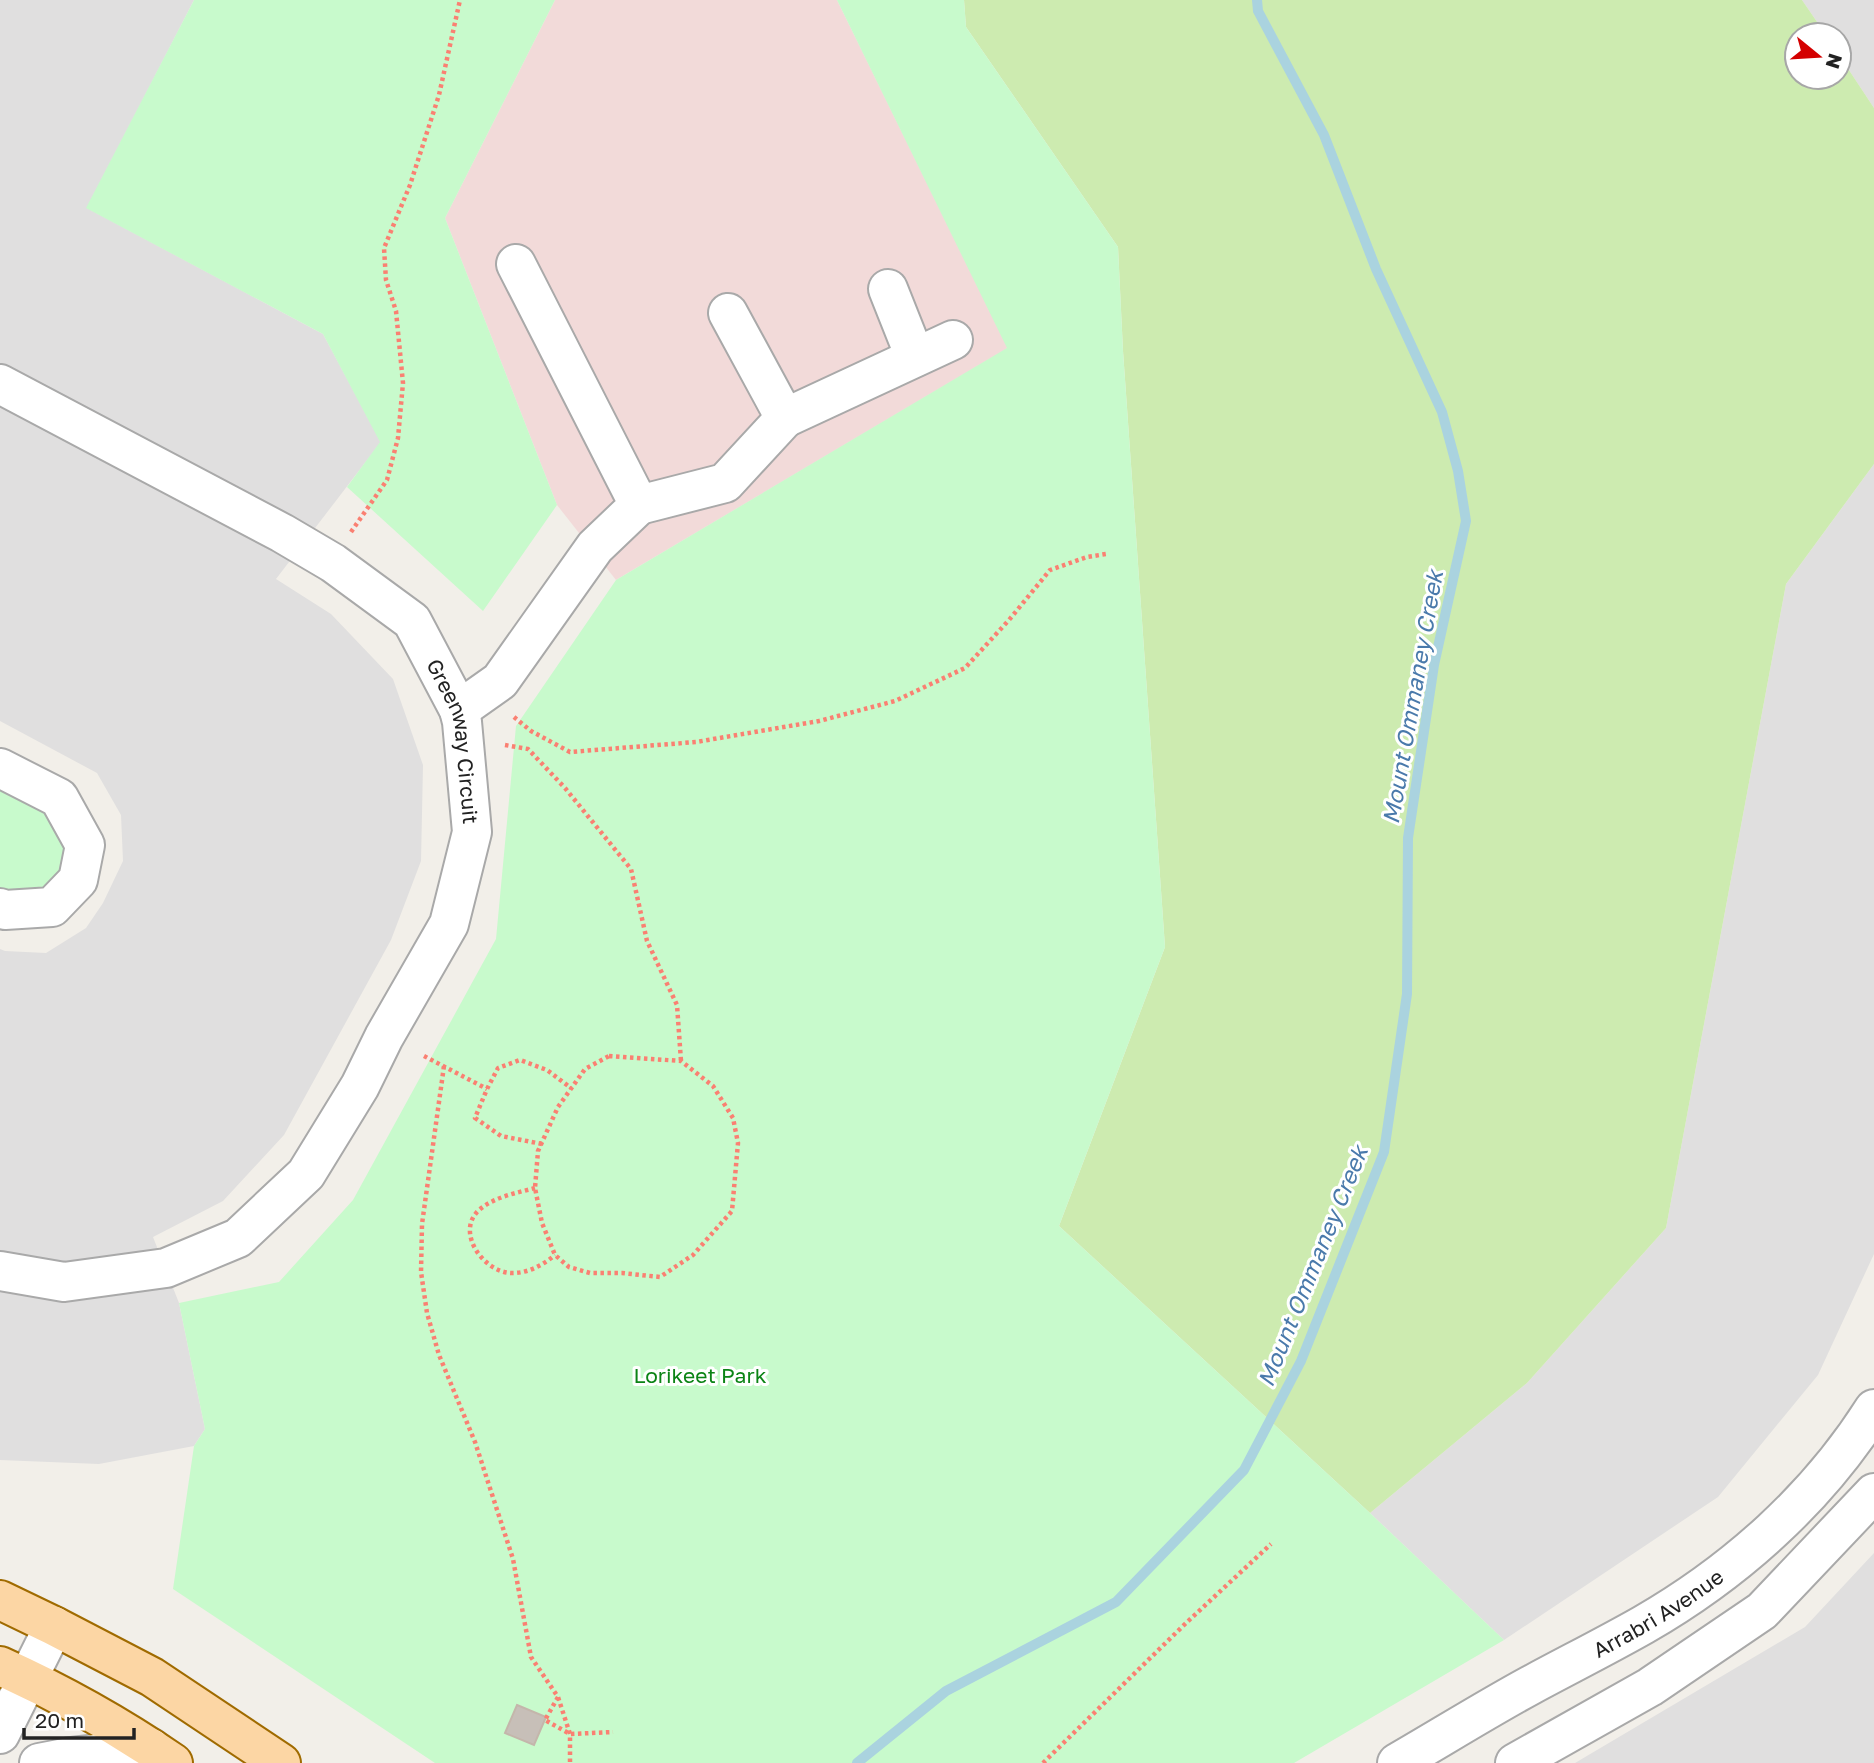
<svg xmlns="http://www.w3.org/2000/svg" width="1874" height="1763" viewBox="0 0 1874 1763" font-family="'Golos Text',sans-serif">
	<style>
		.residential { fill: #e0dfdf }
		.commercial { fill: #f2dad9 }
		.grass { fill: #cdebb0 }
		.park { fill: #c8facc }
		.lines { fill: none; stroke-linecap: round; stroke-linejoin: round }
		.stream { stroke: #aad3df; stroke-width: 10 }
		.building { fill: #c7bfb8; stroke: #c4b6ab; stroke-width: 2 }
		.minor-casing { stroke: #a9a9a9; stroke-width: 42 }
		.major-casing { stroke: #a06b00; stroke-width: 42 }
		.path { stroke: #fa8072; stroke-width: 4.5; stroke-dasharray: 3.5 3.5; stroke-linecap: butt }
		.minor { stroke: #fff; stroke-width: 38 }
		.major { stroke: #fcd6a4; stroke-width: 38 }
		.labels { text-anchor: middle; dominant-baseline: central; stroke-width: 6; stroke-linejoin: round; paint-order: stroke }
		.street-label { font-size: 21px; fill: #222; stroke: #fff }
		.park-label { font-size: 21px; fill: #0c8416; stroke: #fff }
		.water-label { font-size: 23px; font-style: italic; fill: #4a7aab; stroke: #fff }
	</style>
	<rect width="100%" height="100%" fill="#f2efe9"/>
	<!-- residential -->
	<g class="residential">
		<path d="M0,0H194L87,208L323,334L381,442L276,579L331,614L393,679L423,765L421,861L391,940L284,1135L223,1201L153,1237L179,1303L205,1429L194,1446L99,1464L0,1460V949L5,951L46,953L86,928L103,903L123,861L121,815L97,773L0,721Z"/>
		<path d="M1802,0H1874V108L1839,55V35H1826Z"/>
		<path d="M1874,464V1254L1818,1375L1718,1497L1504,1640L1370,1513L1527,1383L1666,1228L1786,584Z"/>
		<path d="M1874,1553V1763H1575L1805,1627Z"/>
	</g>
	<!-- commercial -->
	<path class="commercial" d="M555,0H837L1008,348L616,580L557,505L445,218Z"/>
	<!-- grass -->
	<path class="grass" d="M964,0H1802L1826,35H1797V77H1839V55L1874,108V464L1786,584L1666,1228L1527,1383L1370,1513L1059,1226L1165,947L1123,351L1118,247L966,27Z"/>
	<!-- park -->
	<g class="park">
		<path d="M194,0H555L445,218L557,505L483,611L347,487L380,442L323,334L86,208Z"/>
		<path d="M837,0H964L966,27L1118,247L1123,351L1165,947L1059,1226L1370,1513L1504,1640L1294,1763H435L173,1589L194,1446L205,1429L179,1303L279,1282L353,1200L496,939L516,726L616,580L1007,348Z"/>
		<path d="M0,785L49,811L66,844L65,859L53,881L40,890L6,892L0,889Z"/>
	</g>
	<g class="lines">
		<!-- stream -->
		<path class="stream" d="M857,1763L946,1691L1116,1602L1244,1470L1301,1361L1384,1152L1407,994L1408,838L1434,665L1466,521L1458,471L1442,412L1376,269L1324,135L1258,11L1257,0"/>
	</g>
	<!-- building -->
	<path class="building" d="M517,1705L546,1717L534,1745L505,1733Z"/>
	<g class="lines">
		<!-- minor casing -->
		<g class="minor-casing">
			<g id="minor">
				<path d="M888,289L915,357"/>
				<path id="s1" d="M0,384L282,533L333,563L412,621L459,710L462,722L472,832L449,924L384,1037L360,1086L306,1174L238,1238L166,1268L64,1282L0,1271"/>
				<path d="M785,418L953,340"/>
				<path d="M639,505L725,483L785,418L728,313"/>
				<path d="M459,710L500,681L595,547L639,505L516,264"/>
				<path d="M0,768L59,798L85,845L78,880L52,907L5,910L0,908"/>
				<path d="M0,1734L54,1626"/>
				<path d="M39,1763L70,1757L151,1748"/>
				<path id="s2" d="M1397,1763C1442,1737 1485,1710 1531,1685C1568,1665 1606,1646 1643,1625C1735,1572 1817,1499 1874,1409"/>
				<path d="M1515,1763L1650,1687L1762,1611L1874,1493"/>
			</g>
		</g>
		<!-- major casing -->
		<g class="major-casing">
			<g id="major">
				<path d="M0,1600L54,1626L152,1677L281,1763"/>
				<path d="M0,1666C60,1693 119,1726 173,1763"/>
			</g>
		</g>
		<!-- path -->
		<g class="path">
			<path d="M351,532L387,480L398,438L403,383L396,311L386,280L384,248L410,185L439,95L460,0"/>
			<path d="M514,717L531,731L570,752L696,742L819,721L895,701L965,668L1009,620L1050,570L1087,557L1106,554"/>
			<path d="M505,745L528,749L565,788L631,869L647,941L677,1005L681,1061"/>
			<path d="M424,1056L487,1089"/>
			<path d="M609,1056L681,1061L713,1086L733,1118L738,1143L732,1211L693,1255L660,1277L622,1273H590L569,1267L555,1255L542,1223L535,1188L538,1151L558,1107L585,1069Z"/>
			<path d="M444,1066L422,1224L421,1272L427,1313L439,1355L475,1442L513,1559L531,1657L558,1697L570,1734V1763"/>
			<path d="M542,1144L501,1136L475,1118L487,1089L498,1068L520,1060L547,1070L571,1088"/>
			<path d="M535,1188C516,1193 494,1197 479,1210C455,1232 483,1271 510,1273C527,1274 543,1265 555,1255"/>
			<path d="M558,1697L545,1720L570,1734L613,1732"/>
			<path d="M1043,1763L1185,1624L1271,1544"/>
		</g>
		<!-- minor -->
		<use href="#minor" class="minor"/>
		<!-- major -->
		<use href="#major" class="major"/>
	</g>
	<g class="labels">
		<!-- street labels -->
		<g class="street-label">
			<text stroke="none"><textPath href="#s1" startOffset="606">Greenway Circuit</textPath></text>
			<text stroke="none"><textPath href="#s2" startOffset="301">Arrabri Avenue</textPath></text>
		</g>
		<!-- park labels -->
		<g class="park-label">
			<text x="700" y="1375">Lorikeet Park</text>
		</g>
		<!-- water labels -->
		<g class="water-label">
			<text transform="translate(1412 697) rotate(-80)">Mount Ommaney Creek</text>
			<text transform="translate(1312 1266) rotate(-68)">Mount Ommaney Creek</text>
		</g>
	</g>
	<!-- north arrow -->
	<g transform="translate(1818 56) rotate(108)"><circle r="33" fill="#ffffff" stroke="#a7a7a7" stroke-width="2"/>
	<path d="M0-5L12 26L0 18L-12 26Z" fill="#d40000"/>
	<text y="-10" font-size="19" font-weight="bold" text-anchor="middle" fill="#222222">N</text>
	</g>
	<!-- scale -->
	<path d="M24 1728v10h110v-10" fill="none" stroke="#222222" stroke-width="3.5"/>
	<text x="35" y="1728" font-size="21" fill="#222222" stroke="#ffffff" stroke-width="5" paint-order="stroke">20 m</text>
</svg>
